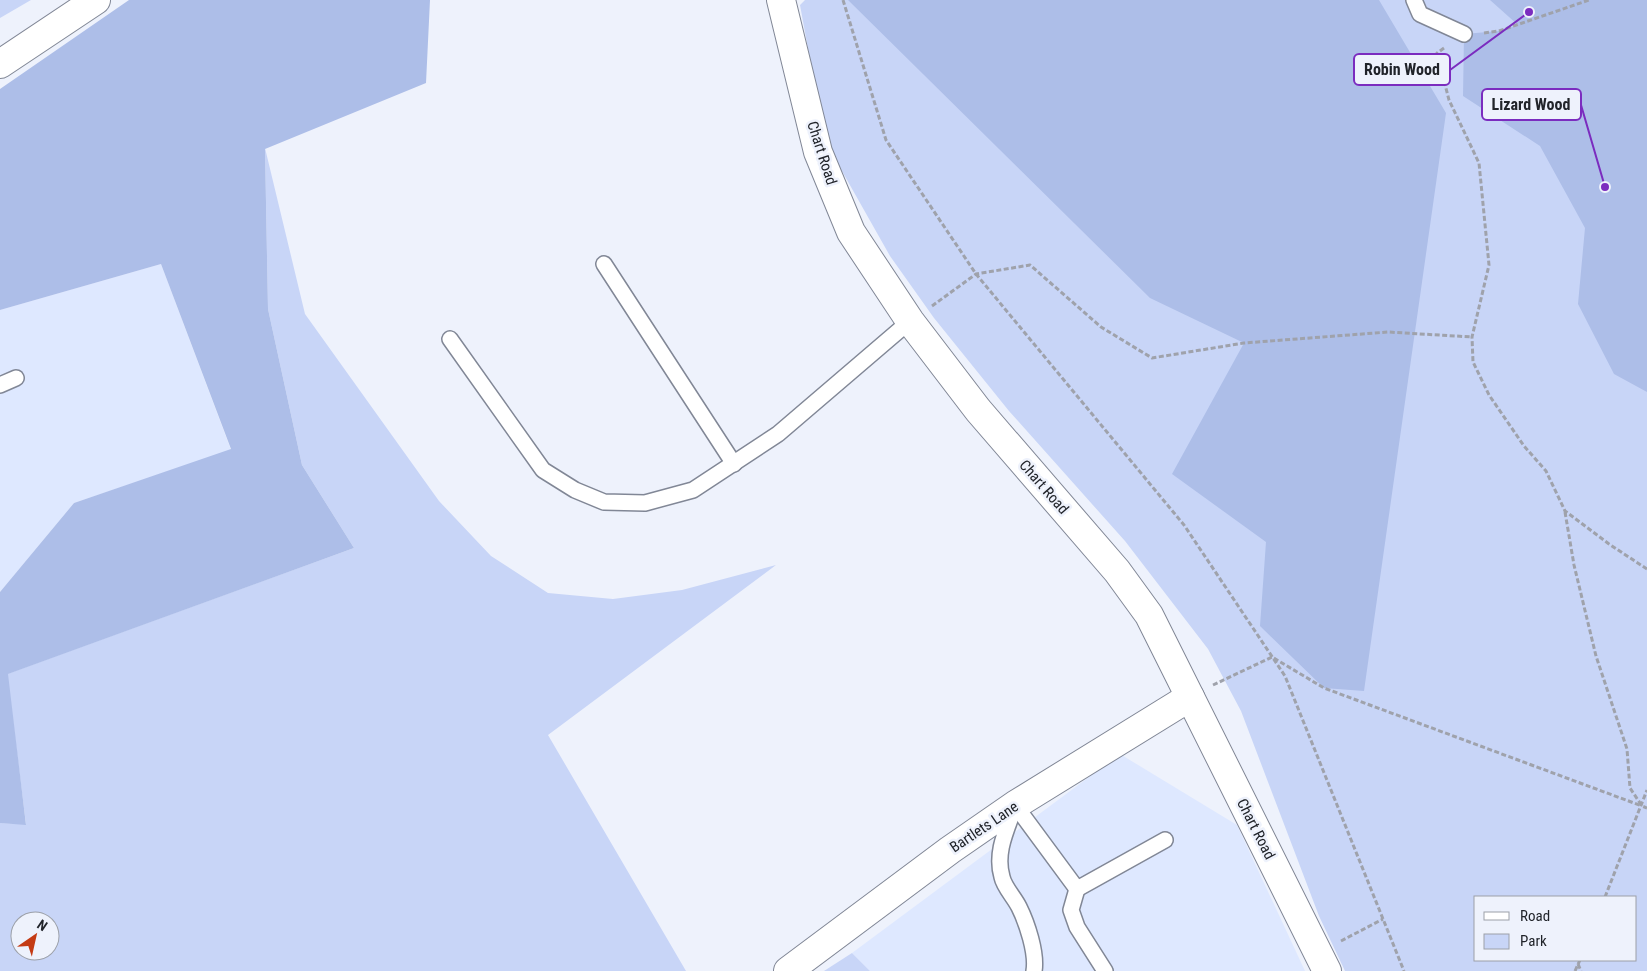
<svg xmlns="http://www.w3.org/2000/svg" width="1647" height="971" viewBox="0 0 1647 971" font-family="'Roboto Condensed',sans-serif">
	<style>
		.built { fill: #dee8ff }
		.green { fill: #c8d5f7; fill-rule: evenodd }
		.forest { fill: #adbee8 }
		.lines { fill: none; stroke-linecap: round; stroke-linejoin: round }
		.lane-casing { stroke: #818796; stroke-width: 18 }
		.street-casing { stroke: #818796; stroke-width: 30 }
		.path { stroke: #9fa2ab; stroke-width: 3; stroke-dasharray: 5 2.5; stroke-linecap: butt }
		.lane { stroke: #fff; stroke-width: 15 }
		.street { stroke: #fff; stroke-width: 28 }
		.labels { text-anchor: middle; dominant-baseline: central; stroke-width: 5; stroke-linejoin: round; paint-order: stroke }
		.street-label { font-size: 15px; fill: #21242a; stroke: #eef2fc }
		.leader { fill: none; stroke: #7b2cbf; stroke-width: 2 }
		.callout-dot { fill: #7b2cbf; stroke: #eef2fc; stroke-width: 2 }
		.callout { fill: #eef2fc; stroke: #7b2cbf; stroke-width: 2 }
		.callout-label { font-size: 16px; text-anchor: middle; font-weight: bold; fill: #21242a }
	</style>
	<rect width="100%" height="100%" fill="#eef2fc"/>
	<!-- built -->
	<g class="built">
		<path d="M161,264L231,450L74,503L0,592V310Z"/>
		<path d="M1120,754L1237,825L1305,971H870L852,953Z"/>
	</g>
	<!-- green -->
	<g class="green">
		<path d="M0,0H31L0,18Z"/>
		<path d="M805,0H1647V971H1345L1319,916L1241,711L1208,649L1125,541L1009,411L934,318L890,256L825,141L800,5ZM1476,897H1636V960H1476Z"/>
		<path d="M265,148L305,314L439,501L491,556L548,593L613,599L682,590L776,565L548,735L686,971H0V823L26,824L7,674L354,548L302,465L268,309ZM20,921H50V951H20Z"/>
		<path d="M852,953L870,971H824Z"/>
	</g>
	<!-- forest -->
	<g class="forest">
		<path d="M129,0H430L426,83L265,149L268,309L302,465L354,548L8,674L26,825L0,823V592L74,503L231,449L161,264L0,310V89Z"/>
		<path d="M848,0H1379L1446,113L1364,691L1324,688L1260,626L1266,542L1172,474L1244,343L1150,298Z"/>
		<path d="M1490,0H1647V392L1614,374L1578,304L1585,228L1540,146L1463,96L1464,34L1499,31L1518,25Z"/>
	</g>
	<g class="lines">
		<!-- lane casing -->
		<g class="lane-casing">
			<g id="lane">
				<path d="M1414,0L1420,14L1464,34"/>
				<path d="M604,264L734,464"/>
				<path d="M450,339L543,470L575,490L604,502L645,503L693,490L778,434L910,321"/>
				<path d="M0,385L16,378"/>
				<path d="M1015,805L1077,889L1165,840"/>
				<path d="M1014,809C1006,831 995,853 1002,877C1004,887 1014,897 1019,907C1027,923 1037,953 1034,971"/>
				<path d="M1077,889L1071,910L1077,927L1105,971"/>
			</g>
		</g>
		<!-- street casing -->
		<g class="street-casing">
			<g id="street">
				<path d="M781,0L818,152L851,232L910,321L978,410L1117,571L1149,615L1327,971"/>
				<path d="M0,64L96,0"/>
				<path d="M788,971L950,850L1015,805L1190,697"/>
			</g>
		</g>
		<!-- path -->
		<g class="path">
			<path d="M843,0L886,140L976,274L1184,525L1285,676L1404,971"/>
			<path d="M1484,33L1499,31L1589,0"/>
			<path d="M1444,48L1437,53L1449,100L1479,163L1489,265L1472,337L1473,362L1489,395L1524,446L1546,471L1565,511L1609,544L1647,569"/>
			<path d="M932,306L976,274L1030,265L1101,327L1152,358L1244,343L1388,332L1472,337"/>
			<path d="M1565,512L1574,565L1596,656L1627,749L1630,788L1642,806L1647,808"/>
			<path d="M1213,685L1272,657L1324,688L1642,806"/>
			<path d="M1605,897L1647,790"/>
			<path d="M1341,941L1383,919"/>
			<path d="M1578,964L1581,971"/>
			<path d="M1575,971L1580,960"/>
		</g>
		<!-- lane -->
		<use href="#lane" class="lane"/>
		<!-- street -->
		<use href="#street" class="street"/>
	</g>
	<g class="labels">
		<!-- street labels -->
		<g class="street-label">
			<text transform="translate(822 153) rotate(72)">Chart Road</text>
			<text transform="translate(1044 487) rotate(49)">Chart Road</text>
			<text transform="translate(984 827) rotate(-34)">Bartlets Lane</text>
			<text transform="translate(1256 829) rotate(63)">Chart Road</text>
		</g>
	</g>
	<!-- callouts -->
	<path class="leader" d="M1529 12L1450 70M1605 187L1581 105"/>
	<g class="callout-dot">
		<circle cx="1529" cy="12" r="5"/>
		<circle cx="1605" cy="187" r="5"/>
	</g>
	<g class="callout">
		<rect x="1354" y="54" width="96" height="31" rx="5"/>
		<rect x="1482" y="89" width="99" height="31" rx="5"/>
	</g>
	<g class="callout-label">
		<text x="1402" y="75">Robin Wood</text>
		<text x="1531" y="110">Lizard Wood</text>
	</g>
	<!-- legend -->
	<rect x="1474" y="896" width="162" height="65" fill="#eef2fc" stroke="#9ca0a8"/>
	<rect x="1484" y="912" width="25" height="8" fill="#ffffff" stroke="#9ca0a8"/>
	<text x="1520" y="921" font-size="15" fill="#21242a">Road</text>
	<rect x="1484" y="934" width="25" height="15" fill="#c8d5f7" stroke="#9ca0a8"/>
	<text x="1520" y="946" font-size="15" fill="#21242a">Park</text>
	<!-- north arrow -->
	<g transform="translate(35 936) rotate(34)"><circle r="24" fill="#eef2fc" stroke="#9ca0a8"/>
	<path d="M0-4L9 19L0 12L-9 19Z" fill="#c43b14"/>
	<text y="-8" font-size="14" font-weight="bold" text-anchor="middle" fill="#21242a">N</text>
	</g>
</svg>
